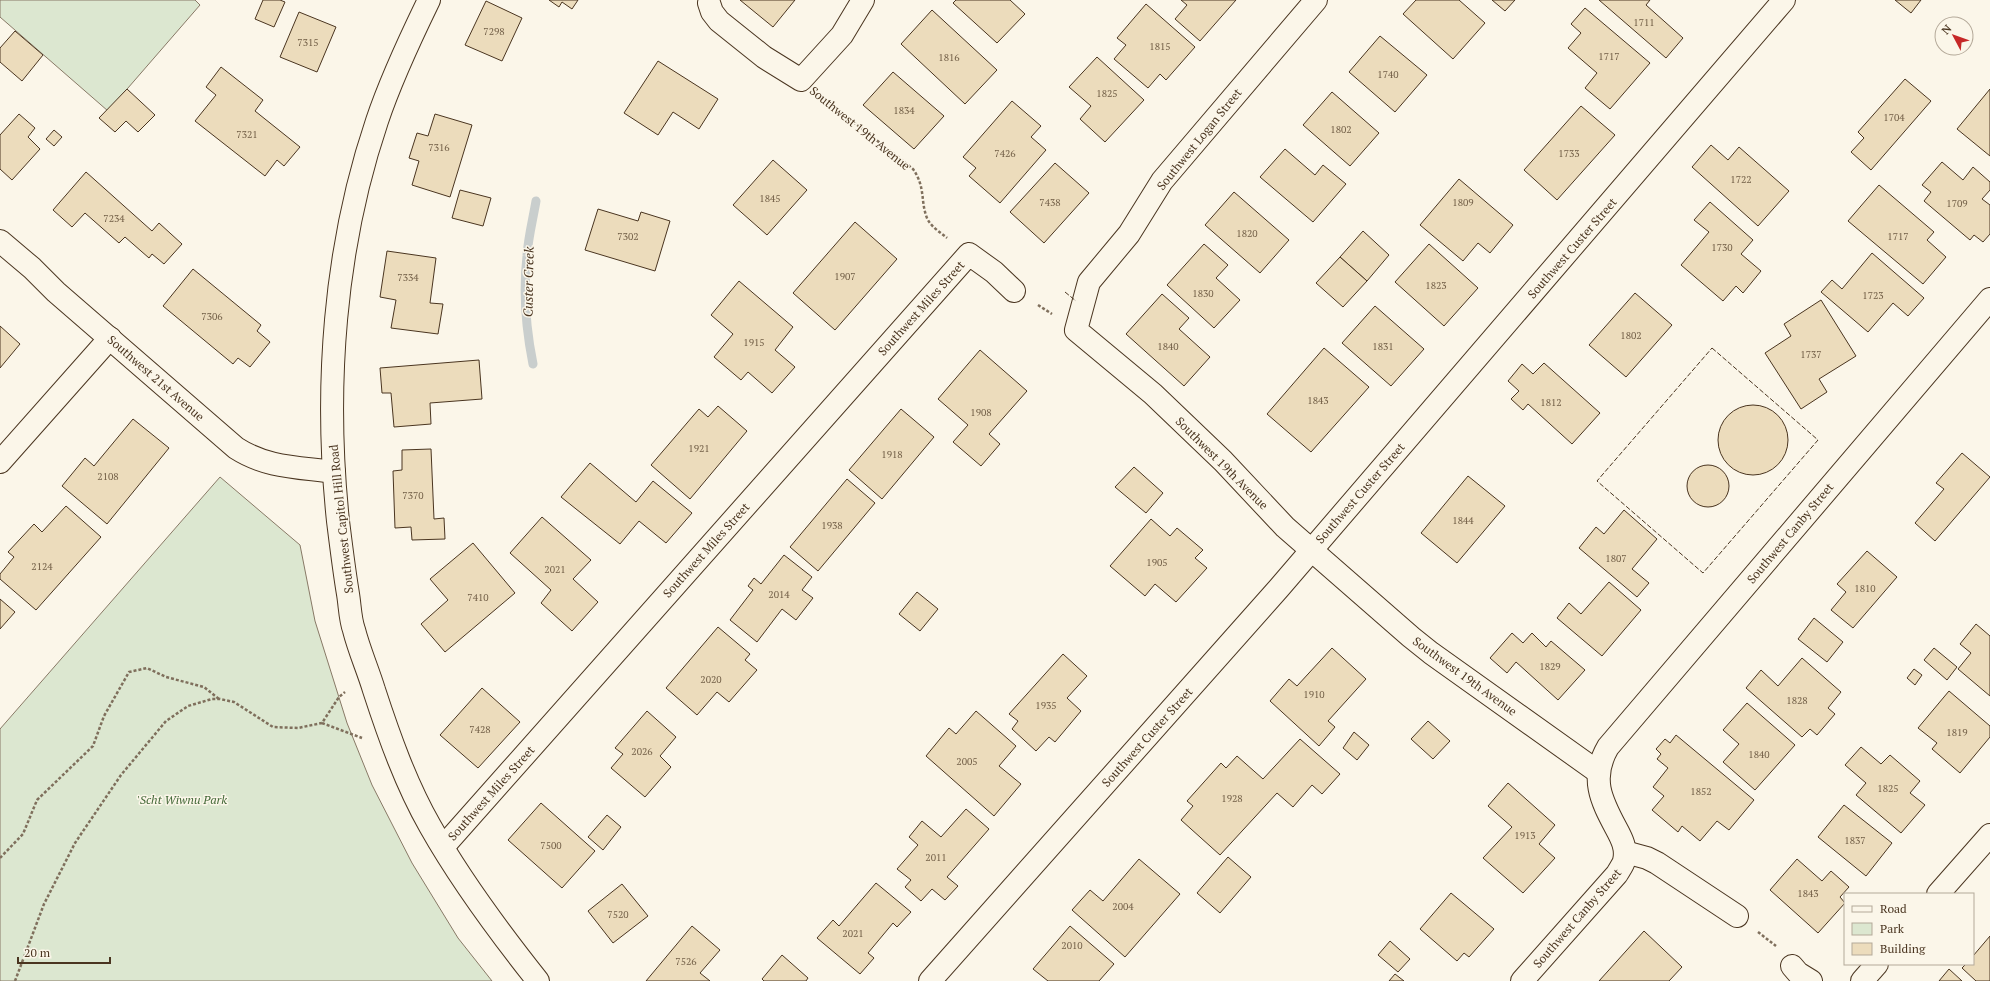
<svg xmlns="http://www.w3.org/2000/svg" width="1990" height="981" viewBox="0 0 1990 981" font-family="'PT Serif',serif">
	<style>
		.green { fill: #dce7d0; stroke: #887966 }
		.lines { fill: none; stroke-linecap: round; stroke-linejoin: round }
		.stream { stroke: #c9cecd; stroke-width: 9 }
		.building { fill: #ecdcbc; stroke: #4a3520 }
		.minor-casing { stroke: #4a3520; stroke-width: 24 }
		.path { stroke: #7f6f5c; stroke-width: 2.5; stroke-dasharray: 3 2; stroke-linecap: butt }
		.minor { stroke: #fbf6e9; stroke-width: 22 }
		.fence { stroke: #4a3520; stroke-width: 1; stroke-dasharray: 5 2; stroke-linecap: butt }
		.labels { text-anchor: middle; dominant-baseline: central; stroke-width: 3; stroke-linejoin: round; paint-order: stroke }
		.number-label { font-size: 10px; fill: #725f47 }
		.street-label { font-size: 12px; fill: #4a3520; stroke: #fbf6e9 }
		.park-label { font-size: 12px; font-style: italic; fill: #436837; stroke: #fbf6e9 }
		.water-label { font-size: 13px; font-style: italic; fill: #4a3520; stroke: #fbf6e9 }
	</style>
	<rect width="100%" height="100%" fill="#fbf6e9"/>
	<!-- green -->
	<g class="green">
		<path d="M0,0H195L200,5L108,111L0,17Z"/>
		<path d="M220,477L300,545L315,621L347,723L372,785L412,863L458,938L492,981H0V729Z"/>
	</g>
	<g class="lines">
		<!-- stream -->
		<path class="stream" d="M533,364C526,329 523,291 527,256C528,238 533,219 536,201"/>
	</g>
	<!-- building -->
	<g class="building">
		<path d="M263,0H280L285,2L274,27L255,19Z"/>
		<path d="M549,0H578L572,9L562,2L559,7Z"/>
		<path d="M740,0H795L773,27Z"/>
		<path d="M956,0H1010L1025,14L997,43L953,3Z"/>
		<path d="M1181,0H1236L1200,41L1175,19L1187,5Z"/>
		<path d="M1416,0H1459L1485,23L1453,59L1403,14Z"/>
		<path d="M1492,0H1515L1505,11Z"/>
		<path d="M1599,0H1650L1646,5L1683,38L1666,58Z"/>
		<path d="M1895,0H1921L1911,13Z"/>
		<path d="M486,1L522,18L502,61L465,45Z"/>
		<path d="M1146,4L1195,47L1166,80L1160,74L1148,88L1114,59L1126,45L1117,38Z"/>
		<path d="M1585,8L1650,63L1610,109L1585,88L1597,73L1568,48L1581,33L1571,24Z"/>
		<path d="M932,10L997,70L965,104L901,44Z"/>
		<path d="M299,12L336,27L317,72L280,57Z"/>
		<path d="M15,31L43,55L22,81L0,62V48Z"/>
		<path d="M1380,36L1427,75L1395,112L1349,72Z"/>
		<path d="M1097,57L1144,100L1105,142L1080,119L1091,106L1069,87Z"/>
		<path d="M658,61L718,99L699,129L673,112L658,135L624,113Z"/>
		<path d="M221,67L263,100L255,111L300,147L284,166L277,160L265,176L195,121L216,95L206,87Z"/>
		<path d="M893,72L944,116L914,149L863,105Z"/>
		<path d="M1905,79L1931,101L1871,170L1851,152L1864,138L1858,132Z"/>
		<path d="M127,89L155,115L138,132L126,121L115,132L99,118Z"/>
		<path d="M1990,89V156L1957,129Z"/>
		<path d="M1332,92L1379,133L1350,166L1303,125Z"/>
		<path d="M1012,101L1041,126L1031,137L1046,150L1000,203L969,176L976,168L963,157Z"/>
		<path d="M1581,106L1615,135L1557,200L1524,170Z"/>
		<path d="M19,114L35,128L28,137L40,149L12,180L0,169V135Z"/>
		<path d="M435,114L472,125L450,197L412,185L419,161L409,158L417,133L428,136Z"/>
		<path d="M54,130L62,137L54,146L46,139Z"/>
		<path d="M1711,145L1728,160L1739,147L1789,191L1758,226L1692,167Z"/>
		<path d="M1285,149L1315,175L1323,165L1346,184L1313,222L1260,177Z"/>
		<path d="M773,160L807,190L767,235L733,205Z"/>
		<path d="M1942,162L1963,180L1973,167L1990,182V190L1982,199L1990,205V234L1983,242L1974,235L1970,240L1924,201L1931,192L1922,185Z"/>
		<path d="M1055,163L1089,193L1044,243L1010,212Z"/>
		<path d="M86,172L152,231L159,223L182,244L164,264L152,254L149,258L125,237L119,243L85,213L72,227L53,210Z"/>
		<path d="M1459,179L1513,225L1490,253L1478,243L1463,261L1420,225Z"/>
		<path d="M1879,185L1934,232L1927,240L1946,257L1923,284L1848,221Z"/>
		<path d="M460,190L491,198L483,226L452,218Z"/>
		<path d="M1234,192L1289,240L1260,273L1205,225Z"/>
		<path d="M1710,202L1753,240L1741,254L1761,271L1743,293L1736,286L1723,301L1681,265L1709,232L1694,220Z"/>
		<path d="M598,209L638,221L641,212L670,221L655,271L585,250Z"/>
		<path d="M855,222L897,259L835,330L793,293Z"/>
		<path d="M1363,231L1389,255L1367,281L1340,257Z"/>
		<path d="M1204,244L1228,265L1216,278L1240,300L1214,328L1167,285Z"/>
		<path d="M1429,244L1478,288L1444,326L1395,282Z"/>
		<path d="M387,251L436,258L430,303L443,304L438,334L391,328L396,300L380,297Z"/>
		<path d="M1872,253L1924,298L1908,316L1893,303L1868,332L1821,292L1832,280L1842,289Z"/>
		<path d="M1340,257L1367,281L1343,307L1316,283Z"/>
		<path d="M193,269L261,325L257,331L270,342L250,367L238,358L233,364L163,306Z"/>
		<path d="M739,281L793,327L775,350L795,367L772,393L748,372L741,380L714,357L733,334L711,315Z"/>
		<path d="M1635,293L1672,325L1626,377L1589,345Z"/>
		<path d="M1162,294L1189,318L1179,329L1210,357L1184,386L1126,334Z"/>
		<path d="M1821,300L1856,356L1819,379L1827,392L1801,409L1765,353L1791,336L1784,324Z"/>
		<path d="M1375,306L1424,349L1391,386L1342,343Z"/>
		<path d="M0,326L20,344L0,368Z"/>
		<path d="M1324,348L1369,387L1311,452L1267,414Z"/>
		<path d="M980,350L1027,391L989,434L1000,444L981,466L953,442L968,425L938,399Z"/>
		<path d="M479,360L482,399L430,403L431,424L394,427L391,393H382L380,368Z"/>
		<path d="M1544,363L1600,413L1572,444L1528,404L1523,410L1511,399L1519,391L1508,381L1522,364L1533,374Z"/>
		<circle cx="1753" cy="440" r="35"/>
		<path d="M718,406L747,431L690,499L651,465L699,409L708,417Z"/>
		<path d="M901,409L934,437L882,499L849,470Z"/>
		<path d="M133,419L169,448L107,524L62,486L85,458L94,466Z"/>
		<path d="M431,449L434,519L444,518L445,539L412,540L411,527L395,528L393,471L402,470V450Z"/>
		<path d="M1962,453L1990,477L1935,541L1915,523L1944,489L1936,483Z"/>
		<path d="M590,463L636,502L653,481L692,513L666,543L639,521L620,544L561,497Z"/>
		<circle cx="1708" cy="486" r="21"/>
		<path d="M1134,467L1163,493L1146,513L1115,487Z"/>
		<path d="M1468,476L1505,506L1457,563L1421,533Z"/>
		<path d="M847,479L875,503L818,571L790,547Z"/>
		<path d="M66,506L101,537L36,610L0,579V574L14,557L8,552L34,524L42,532Z"/>
		<path d="M1624,510L1657,539L1632,569L1649,583L1637,597L1579,548L1596,527L1604,534Z"/>
		<path d="M542,517L591,560L573,579L598,602L572,631L541,603L551,590L510,553Z"/>
		<path d="M1151,519L1170,536L1177,528L1203,550L1195,558L1207,568L1176,602L1155,584L1145,596L1110,566Z"/>
		<path d="M473,543L515,593L445,652L421,624L448,600L430,579Z"/>
		<path d="M1867,551L1897,577L1853,628L1831,610L1846,592L1837,584Z"/>
		<path d="M784,555L812,577L802,590L813,598L796,620L782,609L757,642L730,620L753,590L748,586L754,578L761,584Z"/>
		<path d="M1609,582L1641,610L1602,656L1557,618L1569,603L1581,614Z"/>
		<path d="M917,592L938,609L920,631L899,614Z"/>
		<path d="M0,599L15,612L0,629Z"/>
		<path d="M1814,618L1843,642L1827,662L1798,639Z"/>
		<path d="M1976,624L1990,636V696L1958,669L1971,653L1960,644Z"/>
		<path d="M718,627L750,654L745,660L757,670L729,702L717,692L697,715L666,688Z"/>
		<path d="M1512,633L1523,643L1532,633L1546,647L1551,641L1585,670L1558,700L1516,662L1507,673L1490,658Z"/>
		<path d="M1332,648L1366,679L1328,721L1335,727L1319,746L1270,701L1289,679L1297,686Z"/>
		<path d="M1934,648L1957,667L1947,680L1924,660Z"/>
		<path d="M1063,654L1087,676L1067,698L1081,711L1055,742L1049,737L1036,751L1012,729L1018,721L1009,714Z"/>
		<path d="M1802,658L1841,692L1828,708L1835,714L1817,735L1810,729L1802,737L1746,688L1761,670L1778,686Z"/>
		<path d="M1914,669L1922,675L1915,685L1907,678Z"/>
		<path d="M482,688L520,722L478,768L440,735Z"/>
		<path d="M1949,691L1990,726V737L1960,773L1932,749L1937,743L1918,728Z"/>
		<path d="M1747,703L1795,745L1755,790L1723,762L1739,744L1723,730Z"/>
		<path d="M647,711L676,737L660,756L671,767L645,797L611,768L623,754L615,748Z"/>
		<path d="M976,711L1016,746L999,766L1021,784L994,816L926,756L949,728L956,734Z"/>
		<path d="M1428,721L1450,741L1433,759L1411,739Z"/>
		<path d="M1354,732L1369,745L1357,760L1343,748Z"/>
		<path d="M1676,735L1754,800L1729,830L1717,821L1700,841L1682,826L1678,832L1652,810L1664,796L1653,787L1668,768L1657,759L1661,754L1656,749L1665,739L1670,743Z"/>
		<path d="M1300,739L1340,774L1322,794L1312,785L1293,807L1277,793L1220,855L1181,820L1193,806L1187,801L1221,763L1226,768L1237,756L1263,779Z"/>
		<path d="M1861,747L1881,764L1890,755L1920,781L1910,793L1925,805L1901,833L1856,795L1866,783L1845,765Z"/>
		<path d="M1508,783L1555,825L1539,844L1555,858L1523,893L1483,858L1512,827L1488,806Z"/>
		<path d="M541,803L595,851L562,888L508,840Z"/>
		<path d="M1844,805L1892,843L1866,876L1818,837Z"/>
		<path d="M966,809L989,829L947,877L958,886L945,900L932,889L921,901L905,887L911,880L897,869L918,845L909,837L922,821L941,837Z"/>
		<path d="M607,815L621,827L603,850L588,837Z"/>
		<path d="M1228,857L1251,877L1220,913L1197,893Z"/>
		<path d="M1139,859L1180,894L1125,957L1072,910L1090,890L1103,901Z"/>
		<path d="M1797,859L1822,881L1831,871L1849,887L1840,897L1845,903L1818,933L1770,890Z"/>
		<path d="M876,883L911,912L897,927L893,923L868,953L874,958L860,974L817,938L833,920L839,926Z"/>
		<path d="M622,884L648,916L613,943L588,911Z"/>
		<path d="M1451,893L1494,929L1469,957L1464,953L1457,961L1420,929Z"/>
		<path d="M692,926L720,950L700,973L710,981H646Z"/>
		<path d="M1070,926L1114,964L1099,981H1048L1033,969Z"/>
		<path d="M1644,931L1682,967L1669,981H1599Z"/>
		<path d="M1990,936V981H1976L1962,968L1966,964H1973V956Z"/>
		<path d="M1390,941L1410,959L1398,972L1378,955Z"/>
		<path d="M782,955L808,978L806,981H764L762,979Z"/>
		<path d="M1949,969L1962,981H1939Z"/>
		<path d="M1395,974L1404,981H1389Z"/>
	</g>
	<g class="lines">
		<!-- minor casing -->
		<g class="minor-casing">
			<g id="minor">
				<path d="M429,0C410,39 391,79 377,121C334,248 324,388 338,521C341,545 344,570 348,594C350,606 350,619 354,630C359,650 368,670 374,690C389,736 406,784 430,826C461,881 499,932 538,981"/>
				<path d="M1316,0L1162,181L1129,234L1089,282L1076,330L1153,394L1223,461L1285,527L1411,637L1431,653L1598,772"/>
				<path d="M709,3L712,12L719,21L764,57L801,80L842,35L863,0"/>
				<path d="M0,241L32,268L56,292L236,448C267,468 298,467 334,472"/>
				<path d="M0,462L110,338"/>
				<path d="M443,847L969,254L994,272L1014,291"/>
				<path d="M1625,852L1647,858L1657,863L1737,916"/>
				<path d="M1938,894L1990,835"/>
				<path d="M1792,966L1798,973L1811,981"/>
				<path d="M930,981L1279,588L1784,0"/>
				<path d="M1522,981L1617,874C1619,870 1623,865 1624,861C1627,849 1622,839 1616,828C1601,800 1590,778 1608,747L1990,299"/>
				<path d="M1862,981L1877,964"/>
			</g>
		</g>
		<!-- path -->
		<g class="path">
			<path d="M822,97L913,169C926,188 920,200 927,218C931,227 940,232 947,238"/>
			<path d="M1038,305L1052,314"/>
			<path d="M322,723L362,738"/>
			<path d="M0,858L23,834L37,800L93,746L104,716L129,672L147,668L166,677L204,687L219,699"/>
			<path d="M1758,932L1776,946"/>
			<path d="M15,981L44,904L75,843L121,775L166,721L188,706L212,699H220L234,702L273,727L298,728L322,723L339,697L345,692"/>
		</g>
		<!-- minor -->
		<use href="#minor" class="minor"/>
		<!-- fence -->
		<g class="fence">
			<path d="M1065,292L1076,301"/>
			<path d="M1712,348L1818,440L1703,573L1597,481Z"/>
		</g>
	</g>
	<g class="labels">
		<!-- number labels -->
		<g class="number-label">
			<text x="1644" y="22">1711</text>
			<text x="494" y="31">7298</text>
			<text x="308" y="42">7315</text>
			<text x="1160" y="46">1815</text>
			<text x="1609" y="56">1717</text>
			<text x="949" y="57">1816</text>
			<text x="1388" y="74">1740</text>
			<text x="1107" y="93">1825</text>
			<text x="904" y="110">1834</text>
			<text x="1894" y="117">1704</text>
			<text x="1341" y="129">1802</text>
			<text x="247" y="134">7321</text>
			<text x="439" y="147">7316</text>
			<text x="1005" y="153">7426</text>
			<text x="1569" y="153">1733</text>
			<text x="1741" y="179">1722</text>
			<text x="770" y="198">1845</text>
			<text x="1050" y="202">7438</text>
			<text x="1463" y="202">1809</text>
			<text x="1957" y="203">1709</text>
			<text x="114" y="218">7234</text>
			<text x="1247" y="233">1820</text>
			<text x="628" y="236">7302</text>
			<text x="1898" y="236">1717</text>
			<text x="1722" y="247">1730</text>
			<text x="845" y="276">1907</text>
			<text x="408" y="277">7334</text>
			<text x="1436" y="285">1823</text>
			<text x="1203" y="293">1830</text>
			<text x="1873" y="295">1723</text>
			<text x="212" y="316">7306</text>
			<text x="1631" y="335">1802</text>
			<text x="754" y="342">1915</text>
			<text x="1168" y="346">1840</text>
			<text x="1383" y="346">1831</text>
			<text x="1811" y="354">1737</text>
			<text x="1318" y="400">1843</text>
			<text x="1551" y="402">1812</text>
			<text x="981" y="412">1908</text>
			<text x="699" y="448">1921</text>
			<text x="892" y="454">1918</text>
			<text x="108" y="476">2108</text>
			<text x="413" y="495">7370</text>
			<text x="1463" y="520">1844</text>
			<text x="832" y="525">1938</text>
			<text x="1616" y="558">1807</text>
			<text x="1157" y="562">1905</text>
			<text x="42" y="566">2124</text>
			<text x="555" y="569">2021</text>
			<text x="1865" y="588">1810</text>
			<text x="779" y="594">2014</text>
			<text x="478" y="597">7410</text>
			<text x="1550" y="666">1829</text>
			<text x="711" y="679">2020</text>
			<text x="1314" y="694">1910</text>
			<text x="1797" y="700">1828</text>
			<text x="1046" y="705">1935</text>
			<text x="480" y="729">7428</text>
			<text x="1957" y="732">1819</text>
			<text x="642" y="751">2026</text>
			<text x="1759" y="754">1840</text>
			<text x="967" y="761">2005</text>
			<text x="1888" y="788">1825</text>
			<text x="1701" y="791">1852</text>
			<text x="1232" y="798">1928</text>
			<text x="1525" y="835">1913</text>
			<text x="1855" y="840">1837</text>
			<text x="551" y="845">7500</text>
			<text x="936" y="857">2011</text>
			<text x="1808" y="893">1843</text>
			<text x="1123" y="906">2004</text>
			<text x="618" y="914">7520</text>
			<text x="853" y="933">2021</text>
			<text x="1072" y="945">2010</text>
			<text x="686" y="961">7526</text>
		</g>
		<!-- street labels -->
		<g class="street-label">
			<text transform="translate(860 128) rotate(39)">Southwest 19th Avenue</text>
			<text transform="translate(1199 139) rotate(-51)">Southwest Logan Street</text>
			<text transform="translate(1572 248) rotate(-49)">Southwest Custer Street</text>
			<text transform="translate(921 308) rotate(-48)">Southwest Miles Street</text>
			<text transform="translate(156 378) rotate(41)">Southwest 21st Avenue</text>
			<text transform="translate(1222 463) rotate(45)">Southwest 19th Avenue</text>
			<text transform="translate(1360 493) rotate(-49)">Southwest Custer Street</text>
			<text transform="translate(341 519) rotate(-96)">Southwest Capitol Hill Road</text>
			<text transform="translate(1790 533) rotate(-50)">Southwest Canby Street</text>
			<text transform="translate(706 550) rotate(-48)">Southwest Miles Street</text>
			<text transform="translate(1465 676) rotate(36)">Southwest 19th Avenue</text>
			<text transform="translate(1147 737) rotate(-48)">Southwest Custer Street</text>
			<text transform="translate(491 793) rotate(-48)">Southwest Miles Street</text>
			<text transform="translate(1577 918) rotate(-49)">Southwest Canby Street</text>
		</g>
		<!-- park labels -->
		<g class="park-label">
			<text x="182" y="799">'Scht Wiwnu Park</text>
		</g>
		<!-- water labels -->
		<g class="water-label">
			<text transform="translate(528 282) rotate(-89)">Custer Creek</text>
		</g>
	</g>
	<!-- legend -->
	<rect x="1844" y="893" width="130" height="72" fill="#fbf6e9" stroke="#b4a999"/>
	<rect x="1852" y="906" width="20" height="6" fill="#fbf6e9" stroke="#b4a999"/>
	<text x="1880" y="913" font-size="12" fill="#4a3520">Road</text>
	<rect x="1852" y="923" width="20" height="12" fill="#dce7d0" stroke="#b4a999"/>
	<text x="1880" y="933" font-size="12" fill="#4a3520">Park</text>
	<rect x="1852" y="943" width="20" height="12" fill="#ecdcbc" stroke="#b4a999"/>
	<text x="1880" y="953" font-size="12" fill="#4a3520">Building</text>
	<!-- north arrow -->
	<g transform="translate(1954 36) rotate(311)"><circle r="19" fill="#fbf6e9" stroke="#b4a999"/>
	<path d="M0-3L7 15L0 10L-7 15Z" fill="#c62828"/>
	<text y="-6" font-size="11" font-weight="bold" text-anchor="middle" fill="#4a3520">N</text>
	</g>
	<!-- scale -->
	<path d="M18 957v6h92v-6" fill="none" stroke="#4a3520" stroke-width="2"/>
	<text x="24" y="957" font-size="12" fill="#4a3520" stroke="#fbf6e9" stroke-width="3" paint-order="stroke">20 m</text>
</svg>
